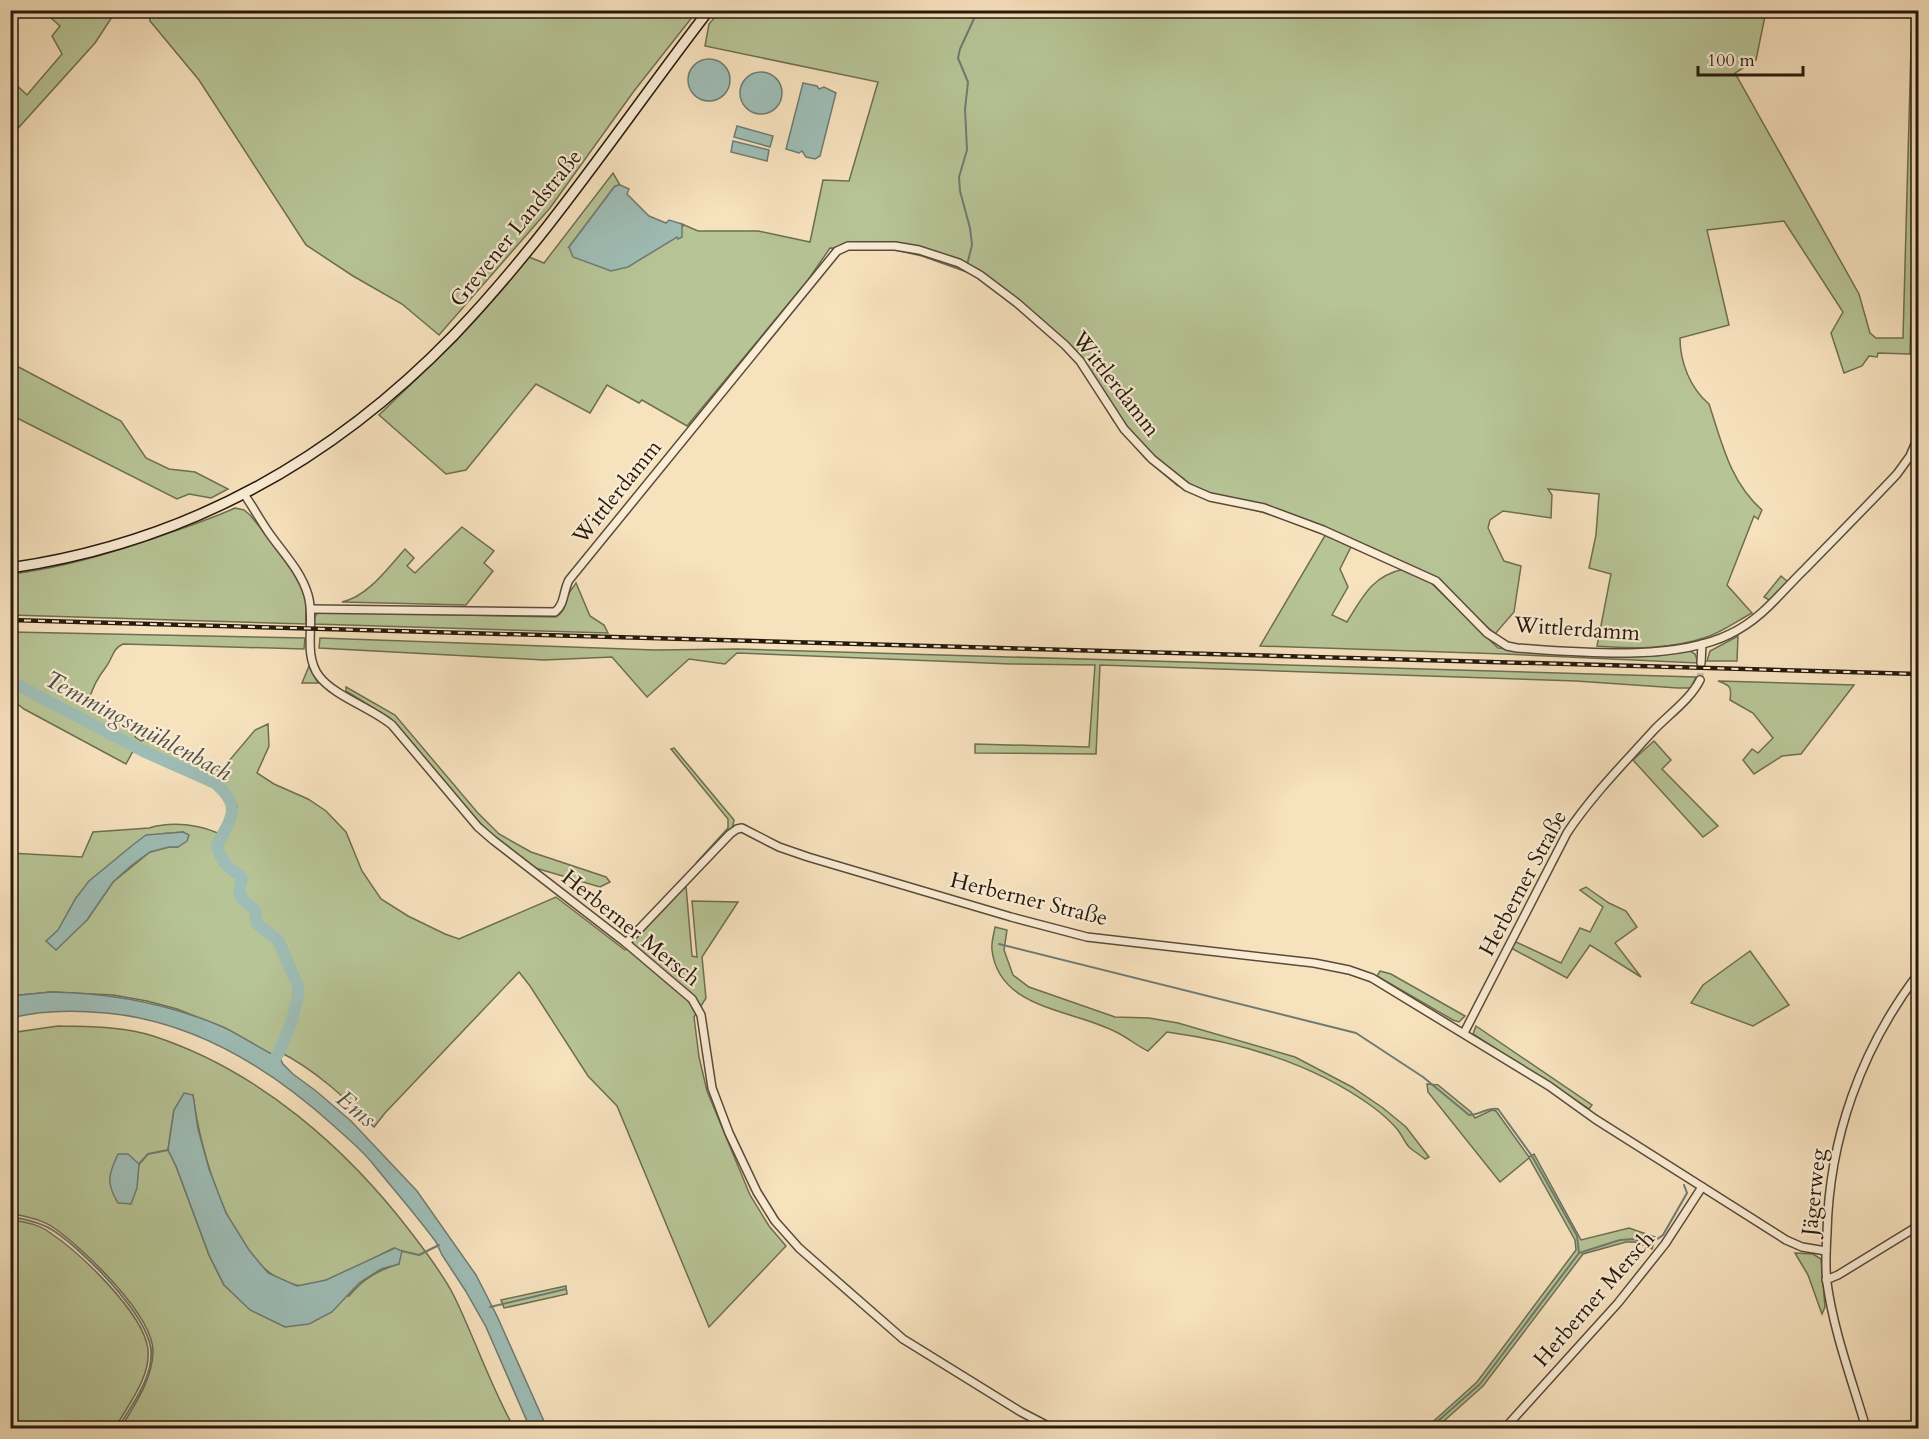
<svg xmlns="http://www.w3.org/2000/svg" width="1929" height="1439" viewBox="0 0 1929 1439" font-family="Cardo,serif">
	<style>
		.green { fill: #b7c496; stroke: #6e6e51; stroke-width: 1.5; fill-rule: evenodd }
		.water { fill: #9ebdb6; stroke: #6e7b72; stroke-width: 1.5 }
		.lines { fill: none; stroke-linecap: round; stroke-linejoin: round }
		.stream { stroke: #6e7b72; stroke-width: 2 }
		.river { stroke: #9ebdb6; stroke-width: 12 }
		.street-tunnel { stroke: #cdba9a; stroke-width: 7; stroke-dasharray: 7 3.5; stroke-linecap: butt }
		.street-casing { stroke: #5a4b38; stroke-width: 10 }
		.secondary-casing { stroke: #26190c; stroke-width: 12 }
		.street { stroke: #faecd5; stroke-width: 7 }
		.secondary { stroke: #faecd5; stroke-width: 9 }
		.rail-casing { stroke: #26190c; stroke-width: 4.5 }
		.rail { stroke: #faecd5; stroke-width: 2; stroke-dasharray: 7; stroke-linecap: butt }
		.labels { text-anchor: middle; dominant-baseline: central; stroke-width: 4.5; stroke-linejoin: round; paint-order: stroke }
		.street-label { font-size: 22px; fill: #26190c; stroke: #faecd5 }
		.water-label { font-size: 24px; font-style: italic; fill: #505248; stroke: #faecd5 }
	</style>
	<rect width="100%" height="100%" fill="#f7e2be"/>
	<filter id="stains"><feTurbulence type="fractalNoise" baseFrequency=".00333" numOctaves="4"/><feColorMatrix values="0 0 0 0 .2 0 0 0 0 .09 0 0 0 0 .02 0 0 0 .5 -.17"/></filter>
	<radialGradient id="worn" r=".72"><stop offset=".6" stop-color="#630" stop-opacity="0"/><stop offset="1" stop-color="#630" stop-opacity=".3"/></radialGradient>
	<!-- green -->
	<g class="green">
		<path d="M43,11H116L95,43L11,136V80L27,95L62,54L52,36L60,26Z"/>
		<path d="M149,11V10L697,11L634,91L550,208L439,335L402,304L353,276L306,245L199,80L150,21Z"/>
		<path d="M720,11H1766L1756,60L1735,73L1859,294L1870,333L1876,338H1903L1912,11H1918L1910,354L1878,353L1877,357L1869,356L1862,366L1844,373L1831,333L1843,312L1784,221L1707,230L1729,325L1680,338C1680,362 1690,388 1709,404C1722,443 1730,482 1762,510L1758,519L1754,516L1727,585L1752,613C1737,621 1722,632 1707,637C1672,649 1634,649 1597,646L1611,574L1589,568L1596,535L1599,494L1548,489L1552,495L1551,518L1503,511L1490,520L1488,528L1504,561L1521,566L1514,612L1495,634L1434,578L1424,576L1498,648L1631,656H1657L1690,651L1695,654L1698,663L1504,654L1260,646L1326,534L1262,512L1210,499L1177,485L1145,458L1113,420L1090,378L1054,336L978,276L922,256L891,249L830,248L808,280L687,426L642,400L639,403L607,385L590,413L536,384L466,470L446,474L379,415L456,341L529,257L544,263L613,173L620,185L615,186L569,247L683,226L682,224L698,231H758L810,242L823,180L849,181L878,82L705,46L709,24ZM1351,547L1404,569C1372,576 1363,596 1347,622L1332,615L1348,587L1340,569Z"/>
		<path d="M11,363L121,421L146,458L169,469L195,472L228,489L211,498L189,494L177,499L11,415Z"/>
		<path d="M235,508L244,510L250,515C265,534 305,577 306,601C307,608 305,616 306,624L11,615V574C63,568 116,552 166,534C189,526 213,518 235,508Z"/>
		<path d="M462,527L494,551L484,563L493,571L466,605L342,602C368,596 387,569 405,549L414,558L407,566L415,573Z"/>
		<path d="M1781,576L1788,582L1771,601L1764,597Z"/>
		<path d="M576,583L590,616L604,625L608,633L314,624L315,616L319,612L556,617C565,611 565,606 568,596C569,591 574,587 576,583Z"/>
		<path d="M11,632L305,638L304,649L123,644C112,649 113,658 106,667C96,680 94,686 88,701L139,729L135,737L141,741L148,738L159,741L221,771L227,767L228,762L255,730L268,724L269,746L257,773L274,784L308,799L326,811L346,832L362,871L381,899L408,916L445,934L459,939L556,897L625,950L686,886L692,956L697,957L692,901L738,902L702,957L706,998L694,1017L699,1057L707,1091L750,1195L769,1226L786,1246L709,1327L617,1106L588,1076L530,986L519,972L385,1113L374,1127C345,1098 316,1070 278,1051L272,1055L225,1028L177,1009L147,1001L113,995L51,992L11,996L10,853L82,857L93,832L149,828C172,821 204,824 225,837L235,820L237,806L227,809C227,797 221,793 212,786L133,751L126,764L24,709L11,699ZM183,832L178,847H169L150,852L113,882L87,920L47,941L58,931L76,898L159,834Z"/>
		<path d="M1738,636L1737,661H1707L1710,651Z"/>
		<path d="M320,638L655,650L738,649L1696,677L1691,688H1678L1576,681L1100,665L1096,754L975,753V744L1089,747L1095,665L1011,664L737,653L725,664L689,659L647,697L612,657L544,660L319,648Z"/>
		<path d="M309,666L318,683H302Z"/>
		<path d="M1718,681L1854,685L1801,754L1782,756L1754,774L1743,760L1752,749L1758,753L1773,738L1753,713L1730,700C1732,687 1730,685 1718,681Z"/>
		<path d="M346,687L395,715L477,812L499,834L531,852L606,877L610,882L600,887L532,867L494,837L475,818L390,718L346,691Z"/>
		<path d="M1654,741L1671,760L1662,769L1718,826L1703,837L1633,760Z"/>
		<path d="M674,748L734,820L732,830L696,863L728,828V819L671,749Z"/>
		<path d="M1586,887L1609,903L1626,911L1637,927L1615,943L1641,977L1590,945L1567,978L1511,948L1514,941L1561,963L1580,928L1590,932L1603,907L1580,890Z"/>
		<path d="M995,927L1007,930L1004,950L1013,975L1029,987L1115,1017L1149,1018L1178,1023L1295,1057L1352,1087L1383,1108L1406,1127L1429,1157L1425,1159C1420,1155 1415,1152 1410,1148C1405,1143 1402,1135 1397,1129C1390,1121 1381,1113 1373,1107C1313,1063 1240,1042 1167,1032L1148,1051C1137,1046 1127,1037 1116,1032C1073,1009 999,1010 992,950C991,942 994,934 995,927Z"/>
		<path d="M1750,951L1789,1005L1753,1026L1691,1003L1703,985Z"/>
		<path d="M1380,971L1391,974L1465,1016L1459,1022L1453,1020L1377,976Z"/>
		<path d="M58,1026C89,1027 122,1026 153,1036C258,1070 347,1148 413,1235C427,1254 443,1274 454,1296C475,1339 490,1385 514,1428H121C134,1405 152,1381 153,1352C154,1316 83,1248 54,1228C42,1219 25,1217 11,1213L10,1033ZM193,1095C200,1151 232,1272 296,1285C319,1290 373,1258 394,1248L399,1264C378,1270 363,1279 349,1296L224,1285L209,1255L176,1166L168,1150L174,1110Z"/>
		<path d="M1476,1026L1592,1105L1589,1109L1473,1034Z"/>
		<path d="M1427,1084L1438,1085L1471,1112L1475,1118L1492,1110L1496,1111L1529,1157L1534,1154L1581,1240L1629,1228L1655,1237L1652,1249L1635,1242H1626L1583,1254L1483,1386L1436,1428H1426L1477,1382L1576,1250L1575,1240L1529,1158L1500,1182L1428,1092Z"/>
		<path d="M10,1219C24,1222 38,1224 49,1232C79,1252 143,1312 148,1349C151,1377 128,1405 115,1428H11Z"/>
		<path d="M1795,1253L1813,1254L1821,1259L1825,1307L1822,1314L1808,1275Z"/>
		<path d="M566,1286L567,1294L504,1308L501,1300Z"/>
	</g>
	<!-- water -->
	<g class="water">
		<circle cx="709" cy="80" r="21"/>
		<circle cx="761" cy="93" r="21"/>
		<path d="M803,83L817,86L819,89L824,87L836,93L820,156L815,159L806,157L802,151L799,153L786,149Z"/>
		<path d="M737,126L773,136L770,147L734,137Z"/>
		<path d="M733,141L769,150L767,161L731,152Z"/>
		<path d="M620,185L629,189L627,194L649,216L666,223L669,220L682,224V237L678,239L677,237L628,267L611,271L573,257L569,247L615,186Z"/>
		<path d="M183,832L189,835L187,841L178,847H169L150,852L132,865L113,882L87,920L56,950L46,941L58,930L76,898L89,881L134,844L146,835Z"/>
		<path d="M51,992C112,993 167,1003 223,1027C240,1035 256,1046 272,1054H278L283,1064L293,1074L316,1091L351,1121L417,1191L476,1275L497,1316L547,1428H530L486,1327L465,1290L442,1255L436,1242C416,1215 394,1190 373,1164C362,1150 347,1138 334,1126C270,1068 194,1021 106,1013C74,1010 41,1010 11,1018V996Z"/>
		<path d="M184,1093L193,1095L198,1129L209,1169L226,1213L249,1250L268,1273L297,1286L326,1280L395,1248L402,1251L399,1264L381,1269L359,1283L332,1312L309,1324L285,1327L250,1310L224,1285L209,1255L176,1166L168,1150L174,1110Z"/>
		<path d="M118,1154H128L139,1164L137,1188L131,1204L118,1203C106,1183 108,1175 118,1154Z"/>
	</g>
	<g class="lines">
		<!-- stream -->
		<g class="stream">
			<path d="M967,265L972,245L970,228L960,191L959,177L967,150L965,109L968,82L958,58L960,49L978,10"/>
			<path d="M999,944L1356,1033L1423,1077L1469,1115C1480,1115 1487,1107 1498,1109L1532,1156L1577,1236L1579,1253"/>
			<path d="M139,1164L148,1154L168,1150"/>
			<path d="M10,1216C25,1220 41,1222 54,1231C83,1250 146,1313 151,1349C154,1377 131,1406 118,1428"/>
			<path d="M402,1251L419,1255L439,1245"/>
			<path d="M490,1307L566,1289"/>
			<path d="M1430,1428L1480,1384L1579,1253L1620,1240L1634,1239L1649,1245L1663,1235L1687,1193L1684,1185"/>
		</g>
		<!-- river -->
		<path class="river" d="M10,681L143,751L215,783C243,807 231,818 217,845C220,860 228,869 240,875L242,879L239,892L243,900L255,910L257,924L278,940L298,986V996L291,1024L278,1054L270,1065"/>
		<!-- street-tunnel -->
		<path class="street-tunnel" d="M1700,680L1701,663"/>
		<!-- street casing -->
		<g class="street-casing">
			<g id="street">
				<path d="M1918,255L1916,353L1918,405"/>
				<path d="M244,494C253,507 260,520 269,533C283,553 301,571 308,595C316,621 302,653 319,676C334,696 372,708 392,725L478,827L493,840L626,943L692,999L701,1015L712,1088L729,1133L757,1192L775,1221L799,1248L903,1339L1021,1412L1052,1428"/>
				<path d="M311,609L555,612C565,604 563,591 569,580L837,251L848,246H895L919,250L959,263L980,275L1017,303L1065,345L1080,361L1124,429L1152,459L1187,487L1210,497L1264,508L1323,530L1436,581L1487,633L1507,646L1517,648C1578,652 1674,662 1730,634C1762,619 1780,593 1805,569C1836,537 1867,506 1897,474L1910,456L1918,437"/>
				<path d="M1701,663L1702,644"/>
				<path d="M626,943L730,834L737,829L742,828L779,847L808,857L1011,917L1087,937L1314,963L1349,970L1372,978L1549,1086L1595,1119L1786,1240L1802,1247L1826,1251"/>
				<path d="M1464,1033L1567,833C1590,798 1624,763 1653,731C1668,715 1690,700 1700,680"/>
				<path d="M1826,1280L1838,1275L1918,1226"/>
				<path d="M1505,1428L1618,1303L1665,1244L1702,1187"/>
				<path d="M1866,1428C1852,1380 1834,1333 1827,1283C1825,1267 1826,1249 1827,1233C1829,1139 1861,1049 1918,974"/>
			</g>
		</g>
		<!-- secondary casing -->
		<g class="secondary-casing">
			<path id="secondary" d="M10,568C184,543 332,461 454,335C549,236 625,119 709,10"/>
		</g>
		<!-- street -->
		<use href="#street" class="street"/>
		<!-- secondary -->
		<use href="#secondary" class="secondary"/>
		<!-- rail casing -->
		<g class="rail-casing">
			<path id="rail" d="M10,620L1918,674"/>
		</g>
		<!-- rail -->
		<use href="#rail" class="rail"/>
	</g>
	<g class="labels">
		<!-- street labels -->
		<g class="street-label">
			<text transform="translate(516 228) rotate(-51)">Grevener Landstraße</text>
			<text transform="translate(1116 384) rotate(52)">Wittlerdamm</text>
			<text transform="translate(617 492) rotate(-51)">Wittlerdamm</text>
			<text transform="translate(1577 629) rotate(4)">Wittlerdamm</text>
			<text transform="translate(1523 883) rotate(-62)">Herberner Straße</text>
			<text transform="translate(1029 899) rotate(14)">Herberner Straße</text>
			<text transform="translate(631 928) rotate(39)">Herberner Mersch</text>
			<text transform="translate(1814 1192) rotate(-84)">Jägerweg</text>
			<text transform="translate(1594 1299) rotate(-49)">Herberner Mersch</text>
		</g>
		<!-- water labels -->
		<g class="water-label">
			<text transform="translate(138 726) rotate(28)">Temmingsmühlenbach</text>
			<text transform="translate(356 1109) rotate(40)">Ems</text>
		</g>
	</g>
	<!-- margin -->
	<rect width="1929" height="1439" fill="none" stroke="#f7e2be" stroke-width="36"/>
	<rect x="12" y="12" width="1905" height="1415" fill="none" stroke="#26190c" stroke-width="3"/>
	<rect x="18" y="18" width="1893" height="1403" fill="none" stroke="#26190c" stroke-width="1.5"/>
	<!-- scale -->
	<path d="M1698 66v9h105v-9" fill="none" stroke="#26190c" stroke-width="3"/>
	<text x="1707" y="66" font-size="18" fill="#26190c" stroke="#faecd5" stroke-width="4.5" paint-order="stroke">100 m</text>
	<rect width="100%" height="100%" filter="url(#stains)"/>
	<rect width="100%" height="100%" fill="url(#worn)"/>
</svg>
